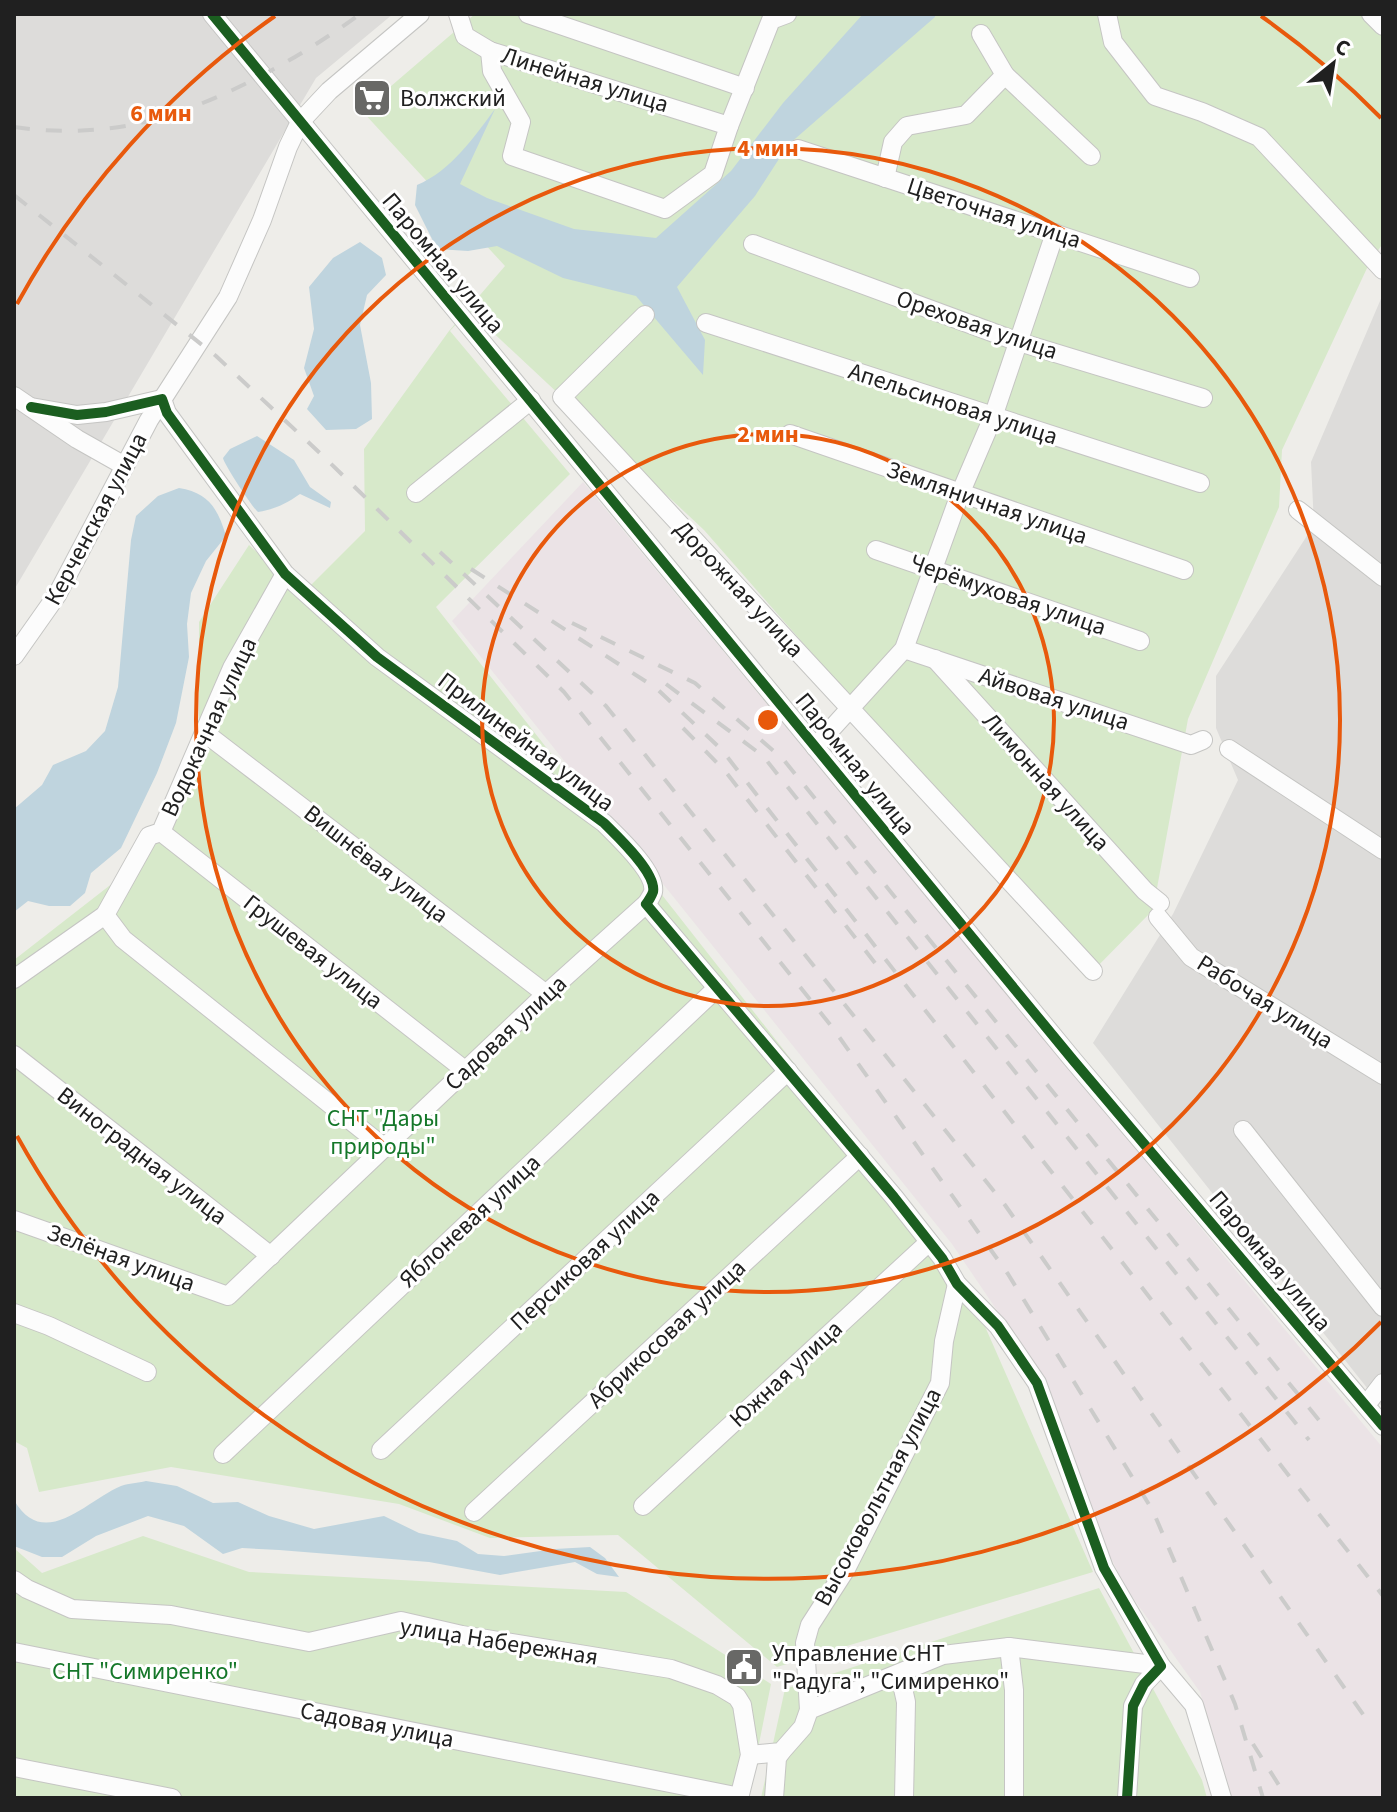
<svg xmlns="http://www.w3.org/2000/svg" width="1397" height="1812" viewBox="0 0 1397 1812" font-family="'Source Sans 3',sans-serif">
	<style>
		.residential { fill: #dddcda }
		.industrial { fill: #ebe3e6 }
		.grass { fill: #d7e9ca }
		.water { fill: #bfd4de }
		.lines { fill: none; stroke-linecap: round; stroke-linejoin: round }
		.minor-casing { stroke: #c5c5c3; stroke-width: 20 }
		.minor { stroke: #fcfcfc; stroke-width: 18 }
		.rail { stroke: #cbcbca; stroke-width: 4; stroke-dasharray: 16 16; stroke-linecap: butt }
		.cycleway-casing { stroke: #fff; stroke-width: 15 }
		.cycleway { stroke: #1b5e20; stroke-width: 10 }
		.ring { fill: none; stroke: #e8590c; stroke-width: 4 }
		.labels { text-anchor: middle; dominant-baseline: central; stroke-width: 6; stroke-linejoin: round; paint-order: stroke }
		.street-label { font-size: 24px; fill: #202020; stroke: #fff }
		.poi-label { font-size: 24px; fill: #202020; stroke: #fff; text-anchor: start }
		.park-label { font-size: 24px; fill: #157729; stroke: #fff }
		.centre { fill: #e8590c; stroke: #fff; stroke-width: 4 }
		.ring-label { font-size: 24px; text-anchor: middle; font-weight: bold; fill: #e8590c; stroke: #fff; stroke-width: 6; stroke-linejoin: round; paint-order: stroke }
	</style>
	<rect width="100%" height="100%" fill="#eeede9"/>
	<!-- residential -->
	<g class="residential">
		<path d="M14,14H393L316,78L14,590Z"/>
		<path d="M1383,294V1408L1093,1043L1173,914L1238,780L1216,728V676L1314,525L1311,462Z"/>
	</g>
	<!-- industrial -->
	<path class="industrial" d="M583,482L1383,1448V1798H1232L1200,1692L1126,1588L1108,1552L1043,1378L952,1244L452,621Z"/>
	<!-- grass -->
	<g class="grass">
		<path d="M475,14H1383V243L1368,266L1282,450L1279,507L1188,719L1153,910L1086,978L867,716L704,530L469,310L450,331L570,474L436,607L965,1281L1093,1572L777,1667L618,1535L490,1538L399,1504L171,1467L39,1492L27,1448L14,1441V960L118,879L157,829L199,732V622L249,545L302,594L365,531L364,449L449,331L505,266L362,111Z"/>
		<path d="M143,1536L249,1572L626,1592L771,1684L748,1798H14V1548L42,1573Z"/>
		<path d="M1099,1588L1202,1780L1207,1798H761L785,1689Z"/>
	</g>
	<!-- water -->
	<g class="water">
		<path d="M863,14H935V17L788,145L755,196L677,287L705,340L703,375L636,296L563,278L497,246L468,251L437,249L415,205L417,185C451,171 474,137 495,109L460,184L487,198L574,229L656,238L731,171L783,103Z"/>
		<path d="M360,242L382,258L386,275L367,295L360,325L371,383L372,419L356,429L326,430L307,409L314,396L304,368L314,329L309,287L333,258Z"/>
		<path d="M257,436L294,460L310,487L331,502L330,508L300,494C286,504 275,509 258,512C252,507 224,464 223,458L230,449Z"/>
		<path d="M179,488C209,493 218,509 226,536L206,561L191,593L187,624L189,657L176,723L157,773L121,848L91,873L85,893L70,906H49L28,901L14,912V809L42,785L53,765L86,751L105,731L118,687L131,540L136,516L158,496Z"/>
		<path d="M146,1481L177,1486L213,1503L238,1502L269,1516L314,1529L384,1516L419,1533L457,1541L478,1554L504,1556L555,1549L590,1547L605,1558L619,1577L597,1574L575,1562L500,1575L429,1562L279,1550L242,1548L223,1554L184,1526L148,1516L96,1536L62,1557H42L14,1546V1500C44,1552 87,1500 121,1486C129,1483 138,1483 146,1481Z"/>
	</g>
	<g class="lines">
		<!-- minor casing -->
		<g class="minor-casing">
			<g id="minor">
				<path d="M212,14L1073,1060L1383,1426"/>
				<path d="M458,14L465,36L490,51L729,126"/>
				<path d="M528,14L745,88"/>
				<path d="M1107,14L1113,42L1155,96L1202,112L1259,137L1383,270"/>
				<path d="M1371,14L1383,26"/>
				<path d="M981,34L1005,75"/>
				<path d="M490,51L492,71L521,122L512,156L665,209L713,174L729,126L771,20L787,14"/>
				<path d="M798,149L1190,278"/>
				<path d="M885,178L893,142L907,126L966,115L1005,75L1091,156"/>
				<path d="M753,244L1016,341L1203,398"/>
				<path d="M645,315L562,397L1093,971"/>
				<path d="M706,323L1200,483"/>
				<path d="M14,396L77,439L123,465"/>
				<path d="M31,407L77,415L106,412L162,399L167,413L285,574L377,657L604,823C617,836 657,873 653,892C652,895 648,902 646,904L894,1197L942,1258L957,1284L998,1326L1037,1383L1104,1568L1161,1666L1144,1684L1133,1706L1127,1798"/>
				<path d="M790,434L1184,570"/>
				<path d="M416,493L531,400"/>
				<path d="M1298,510L1383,577"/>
				<path d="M876,550L1140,641"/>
				<path d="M904,649L1191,745L1203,740"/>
				<path d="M14,656L57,595L149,420L228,297L262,220L288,147L300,122L329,91L420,14"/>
				<path d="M935,659L1145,891L1160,903"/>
				<path d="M205,733L546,994"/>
				<path d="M815,747L904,649L960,494L993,417L1055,233"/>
				<path d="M1229,749L1383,850"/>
				<path d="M161,832L466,1071"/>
				<path d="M105,915L123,939L385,1148"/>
				<path d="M1158,917L1191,957L1383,1075"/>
				<path d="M14,979L105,915L149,836L161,832L232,668L285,574"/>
				<path d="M14,1055L271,1256"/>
				<path d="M1243,1130L1383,1307"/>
				<path d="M14,1220L228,1296L546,994L646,904"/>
				<path d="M14,1313L49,1326L147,1372"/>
				<path d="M1366,1405L1383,1383"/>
				<path d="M381,1450L788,1071"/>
				<path d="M223,1454L717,988"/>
				<path d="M643,1506L929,1242"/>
				<path d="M474,1512L860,1156"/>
				<path d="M14,1580L27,1589L72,1609L171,1615L309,1642L401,1621L462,1635L671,1669L717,1685L737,1697L742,1705L750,1755L739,1798"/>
				<path d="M1009,1647L1014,1690V1798"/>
				<path d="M14,1652L740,1797"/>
				<path d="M900,1675L906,1702L904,1798"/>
				<path d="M809,1710L805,1643L810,1625L846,1569L940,1383L944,1341L957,1284"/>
				<path d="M750,1755L781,1752L803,1727L809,1710L943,1655L1009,1647L1161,1666L1194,1705L1222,1798"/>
				<path d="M14,1767L172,1798"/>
				<path d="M774,1798L777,1758L781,1752"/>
			</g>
		</g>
		<!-- minor -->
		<use href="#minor" class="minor"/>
		<!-- rail -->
		<g class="rail">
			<path d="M14,127C54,133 97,132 136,124C211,108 299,59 360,14"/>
			<path d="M14,195L216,356L322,455L564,692L832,1027L1008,1274L1153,1511L1235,1704L1263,1798"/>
			<path d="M440,552L606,706L1005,1205L1367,1720"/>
			<path d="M471,569L656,688L721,749L1383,1596"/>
			<path d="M572,623L695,683L783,759L1327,1430"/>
			<path d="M666,684L763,756L1309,1440"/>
			<path d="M683,728L725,771L875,963"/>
			<path d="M1253,1744L1287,1798"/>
		</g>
		<!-- cycleway casing -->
		<g class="cycleway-casing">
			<g id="cycleway">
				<path d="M212,14L1073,1060L1383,1426"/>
				<path d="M31,407L77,415L106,412L162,399L167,413L285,574L377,657L604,823C617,836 657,873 653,892C652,895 648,902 646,904L894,1197L942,1258L957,1284L998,1326L1037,1383L1104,1568L1161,1666L1144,1684L1133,1706L1127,1798"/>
			</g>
		</g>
		<!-- cycleway -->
		<use href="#cycleway" class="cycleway"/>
	</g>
	<!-- distance rings -->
	<g class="ring">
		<circle cx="768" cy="720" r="286"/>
		<circle cx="768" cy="720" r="572"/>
		<path d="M1381 1322A859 859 0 0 1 17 1136M17 304A859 859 0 0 1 275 16M1261 16A859 859 0 0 1 1381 118"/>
	</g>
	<!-- icons -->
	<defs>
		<g id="supermarket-square" transform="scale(2)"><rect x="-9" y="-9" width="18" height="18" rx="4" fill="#686866" stroke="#fff"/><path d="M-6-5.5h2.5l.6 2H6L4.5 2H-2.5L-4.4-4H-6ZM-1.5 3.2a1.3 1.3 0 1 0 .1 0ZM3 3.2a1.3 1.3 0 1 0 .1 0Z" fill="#fff"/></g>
		<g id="civic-square" transform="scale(2)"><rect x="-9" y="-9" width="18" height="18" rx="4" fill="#686866" stroke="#fff"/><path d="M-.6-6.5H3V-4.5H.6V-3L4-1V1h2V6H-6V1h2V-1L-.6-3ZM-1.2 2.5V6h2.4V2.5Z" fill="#fff"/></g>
	</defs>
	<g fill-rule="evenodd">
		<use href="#supermarket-square" x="372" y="98"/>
		<use href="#civic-square" x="744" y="1667"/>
	</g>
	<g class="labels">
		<!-- street labels -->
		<g class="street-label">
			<text transform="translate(585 80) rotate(17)">Линейная улица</text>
			<text transform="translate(994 213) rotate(18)">Цветочная улица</text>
			<text transform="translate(443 263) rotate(50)">Паромная улица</text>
			<text transform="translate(977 325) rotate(19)">Ореховая улица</text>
			<text transform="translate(953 404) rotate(18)">Апельсиновая улица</text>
			<text transform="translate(987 503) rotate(19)">Земляничная улица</text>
			<text transform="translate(96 519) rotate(-62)">Керченская улица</text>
			<text transform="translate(739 589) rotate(47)">Дорожная улица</text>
			<text transform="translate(1008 595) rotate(19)">Черёмуховая улица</text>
			<text transform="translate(1054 699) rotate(18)">Айвовая улица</text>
			<text transform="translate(209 727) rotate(-65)">Водокачная улица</text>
			<text transform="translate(526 742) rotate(37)">Прилинейная улица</text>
			<text transform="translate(855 764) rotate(51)">Паромная улица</text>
			<text transform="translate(1046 782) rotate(48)">Лимонная улица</text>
			<text transform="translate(376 864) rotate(38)">Вишнёвая улица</text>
			<text transform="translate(313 952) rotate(38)">Грушевая улица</text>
			<text transform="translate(1265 1002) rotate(32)">Рабочая улица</text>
			<text transform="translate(506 1033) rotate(-43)">Садовая улица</text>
			<text transform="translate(142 1156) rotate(38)">Виноградная улица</text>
			<text transform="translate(470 1221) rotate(-43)">Яблоневая улица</text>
			<text transform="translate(121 1258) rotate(20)">Зелёная улица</text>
			<text transform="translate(585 1260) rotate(-43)">Персиковая улица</text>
			<text transform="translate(1270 1261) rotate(50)">Паромная улица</text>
			<text transform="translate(667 1334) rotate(-43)">Абрикосовая улица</text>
			<text transform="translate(786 1374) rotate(-43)">Южная улица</text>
			<text transform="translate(878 1497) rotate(-62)">Высоковольтная улица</text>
			<text transform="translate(499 1642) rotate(9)">улица Набережная</text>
			<text transform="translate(377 1725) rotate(11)">Садовая улица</text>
		</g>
		<!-- poi labels -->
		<g class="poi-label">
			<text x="400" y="98">Волжский</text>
			<text x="772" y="1653">Управление СНТ<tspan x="772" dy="28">"Радуга", "Симиренко"</tspan></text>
		</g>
		<!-- park labels -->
		<g class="park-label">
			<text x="383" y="1118">СНТ "Дары<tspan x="383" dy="28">природы"</tspan></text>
			<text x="145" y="1671">СНТ "Симиренко"</text>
		</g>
	</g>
	<circle cx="768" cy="720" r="12" class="centre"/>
	<g class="ring-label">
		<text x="161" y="121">6 мин</text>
		<text x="768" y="156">4 мин</text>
		<text x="768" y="442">2 мин</text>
	</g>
	<!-- border -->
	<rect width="1397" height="1812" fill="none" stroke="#202020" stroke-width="32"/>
	<!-- north arrow -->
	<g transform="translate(1333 64) rotate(30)" stroke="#ffffff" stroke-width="6" paint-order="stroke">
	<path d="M0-6L14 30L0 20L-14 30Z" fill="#202020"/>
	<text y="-12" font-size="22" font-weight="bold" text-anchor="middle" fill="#202020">С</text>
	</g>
</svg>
